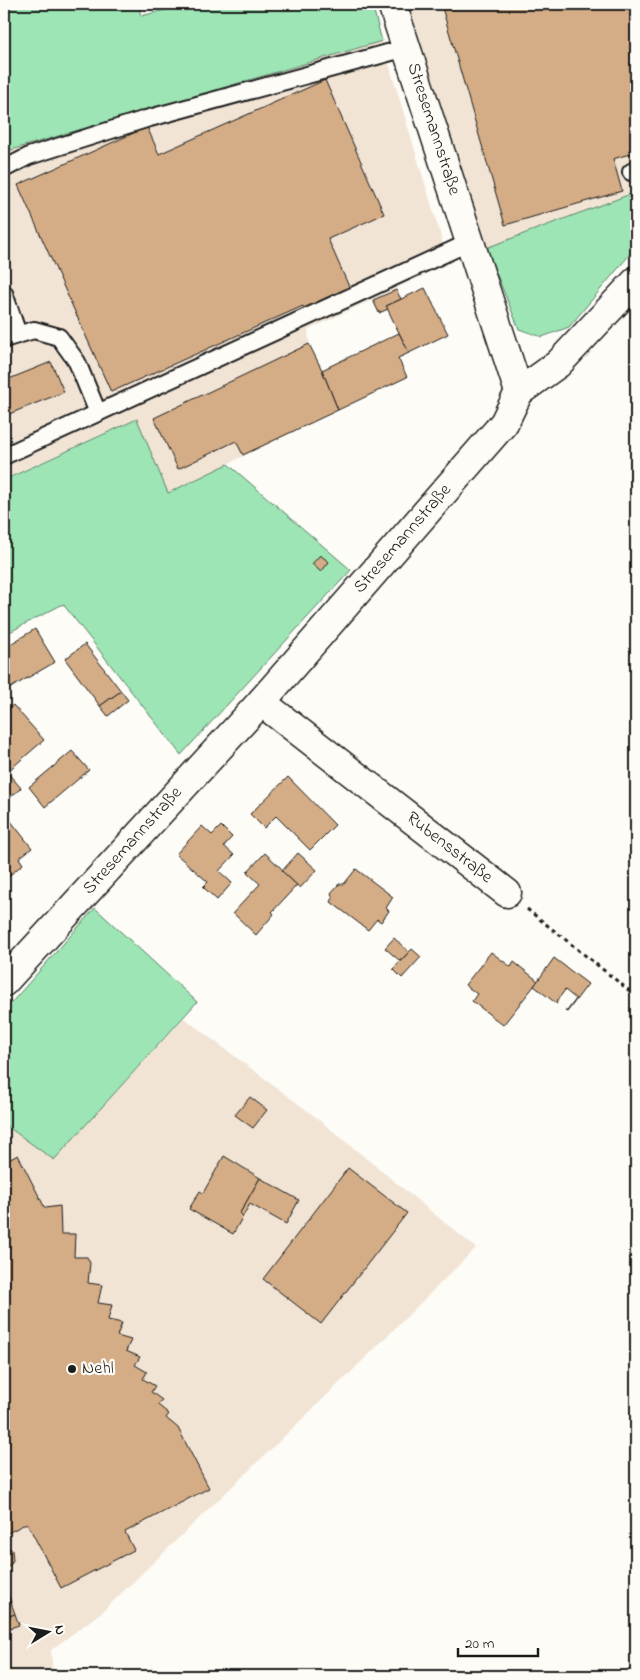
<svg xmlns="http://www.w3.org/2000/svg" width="640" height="1680" viewBox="0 0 640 1680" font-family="'Indie Flower',sans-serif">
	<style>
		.built { fill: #f1e4d5 }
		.green { fill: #9de5b4; stroke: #5c8068 }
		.building { fill: #d4ad86; stroke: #1c1c1c }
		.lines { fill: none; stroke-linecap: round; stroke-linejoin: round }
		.lane-casing { stroke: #1c1c1c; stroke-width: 20 }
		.street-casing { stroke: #1c1c1c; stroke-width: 31 }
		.path { stroke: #1c1c1c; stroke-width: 3; stroke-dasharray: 4 4; stroke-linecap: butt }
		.lane { stroke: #fdfcf7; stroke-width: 16 }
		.street { stroke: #fdfcf7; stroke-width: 28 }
		.poi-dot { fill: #1c1c1c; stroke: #fdfcf7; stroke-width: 2 }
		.labels { text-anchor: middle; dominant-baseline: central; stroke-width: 4.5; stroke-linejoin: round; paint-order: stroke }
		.street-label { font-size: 18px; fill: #1c1c1c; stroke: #fdfcf7 }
		.poi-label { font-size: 18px; fill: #1c1c1c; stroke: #fdfcf7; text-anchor: start }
	</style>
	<rect width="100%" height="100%" fill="#fdfcf7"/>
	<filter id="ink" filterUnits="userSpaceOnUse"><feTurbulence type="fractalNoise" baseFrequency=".02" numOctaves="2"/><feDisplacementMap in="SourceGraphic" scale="10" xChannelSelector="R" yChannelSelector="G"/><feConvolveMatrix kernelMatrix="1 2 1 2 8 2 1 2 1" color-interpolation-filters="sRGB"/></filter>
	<g filter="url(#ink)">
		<!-- built -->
		<g class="built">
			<path d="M408,4H636V192L486,248Z"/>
			<path d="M382,41L449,263L308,330L309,344L322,370L338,410L168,493L136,419L4,479V152Z"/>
			<path d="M184,1018L313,1115L476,1248L350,1373L103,1611L51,1650L53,1676H4V1124L54,1160Z"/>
		</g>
		<!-- green -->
		<g class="green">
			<path d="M4,4H138L141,16L189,4H372L382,41L4,152Z"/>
			<path d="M636,192V247L569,327L542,337L519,329L486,248Z"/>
			<path d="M137,419L168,493L228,464L351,570L181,755L63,604L4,635V480Z"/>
			<path d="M95,908L197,1002L54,1160L4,1124V1011Z"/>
		</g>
		<!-- building -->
		<g class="building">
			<path d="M441,4H636V152L613,159L622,191L505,225Z"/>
			<path d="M325,80L384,214L328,239L350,289L305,309L303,306L111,392L18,185L147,127L159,154Z"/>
			<path d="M425,288L448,334L409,353L386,306Z"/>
			<path d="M396,290L401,299L386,306L388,309L379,313L373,300Z"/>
			<path d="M399,333L409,353L398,358L407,377L338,410L322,370Z"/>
			<path d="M309,344L322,370L338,410L243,455L236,441L178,469L154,418Z"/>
			<path d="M51,362L64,392L4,416V381Z"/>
			<path d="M320,555L329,562L321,572L312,564Z"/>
			<path d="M35,629L55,662L7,690L4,686V648Z"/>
			<path d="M85,644L121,691L100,706L65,659Z"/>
			<path d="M121,691L128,700L108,716L100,706Z"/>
			<path d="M13,705L44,740L7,772L21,788L4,803V713Z"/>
			<path d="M72,751L89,770L45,807L29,787Z"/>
			<path d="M288,777L335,825L310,850L276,816L264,828L250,814Z"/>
			<path d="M10,820L32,848L19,858L23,864L4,880V825Z"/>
			<path d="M202,826L212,835L221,826L232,837L224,846L234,855L219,871L232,883L217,900L203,887L208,882L176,854Z"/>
			<path d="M265,853L283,870L282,871L297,885L272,912L274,914L256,935L233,913L260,884L247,872Z"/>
			<path d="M298,853L317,870L300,888L282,871Z"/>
			<path d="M356,869L393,897L386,908L389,911L381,922L377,919L368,930L331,902L333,898L331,893L339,884H344Z"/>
			<path d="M394,938L409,952L400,961L385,948Z"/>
			<path d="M412,949L421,957L402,978L393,969Z"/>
			<path d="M491,952L511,967L514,962L538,981L503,1025L472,1001L477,994L465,985Z"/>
			<path d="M554,958L588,984L567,1012L565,1011H567L576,999L565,990L556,1002L557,1004L534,986Z"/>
			<path d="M250,1097L267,1110L253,1128L235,1115Z"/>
			<path d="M18,1155L45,1208L60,1206L61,1234H75L74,1257H87L90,1263L88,1283L102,1285L98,1303L112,1305L108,1320L122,1323L117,1336L131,1340L126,1351L140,1357L135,1365L147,1372L143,1379L155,1386L151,1392L162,1400L158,1405L169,1414L166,1418L178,1428L209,1488L125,1532L134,1550L61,1588L27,1523L4,1535V1162Z"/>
			<path d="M224,1156L260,1178L240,1213L243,1216L233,1234L189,1209L200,1191L203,1193Z"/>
			<path d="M348,1168L407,1213L321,1324L263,1279Z"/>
			<path d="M260,1178L299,1200L286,1224L250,1204L243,1216L240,1213Z"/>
			<path d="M4,1545L12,1550L13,1560L11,1564L4,1569Z"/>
			<path d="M4,1583L15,1614L4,1618Z"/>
			<path d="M15,1614L19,1625L4,1630V1618Z"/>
		</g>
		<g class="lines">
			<!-- lane casing -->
			<g class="lane-casing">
				<g id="lane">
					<path d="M4,169L29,156L146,119L406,48"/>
					<path d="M631,172L636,170"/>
					<path d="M4,293L18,334"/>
					<path d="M4,339L34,330L59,337L77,362L98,413"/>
					<path d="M4,456L470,242"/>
				</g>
			</g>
			<!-- street casing -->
			<g class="street-casing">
				<g id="street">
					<path d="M519,392L558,364L636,281"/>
					<path d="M261,702L507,893"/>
					<path d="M4,982L261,702L504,423L519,392L392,4"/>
				</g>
			</g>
			<!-- path -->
			<path class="path" d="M527,909L636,996"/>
			<!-- lane -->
			<use href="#lane" class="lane"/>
			<!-- street -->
			<use href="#street" class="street"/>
		</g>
	</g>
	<!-- markers -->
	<circle class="poi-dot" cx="72" cy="1369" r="5"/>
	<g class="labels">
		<!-- street labels -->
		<g class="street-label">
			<text transform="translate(433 129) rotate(72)">Stresemannstraße</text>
			<text transform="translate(403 539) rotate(-49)">Stresemannstraße</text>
			<text transform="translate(133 841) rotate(-48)">Stresemannstraße</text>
			<text transform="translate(449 848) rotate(38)">Rubensstraße</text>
		</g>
		<!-- poi labels -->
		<g class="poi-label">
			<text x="82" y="1369">Nehl</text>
		</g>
	</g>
	<!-- margin -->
	<rect width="640" height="1680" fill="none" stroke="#fdfcf7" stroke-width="20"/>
	<rect x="10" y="10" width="620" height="1660" fill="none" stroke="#1c1c1c" stroke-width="2" filter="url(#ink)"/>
	<!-- north arrow -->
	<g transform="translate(48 1632) rotate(80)" stroke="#fdfcf7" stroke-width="4" paint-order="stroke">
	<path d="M0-4L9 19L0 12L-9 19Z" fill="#1c1c1c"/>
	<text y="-8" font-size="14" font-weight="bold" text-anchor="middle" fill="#1c1c1c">N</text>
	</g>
	<!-- scale -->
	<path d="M458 1648v8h80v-8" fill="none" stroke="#1c1c1c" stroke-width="2.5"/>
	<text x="465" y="1648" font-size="15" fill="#1c1c1c" stroke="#fdfcf7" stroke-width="4" paint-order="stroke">20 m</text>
</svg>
